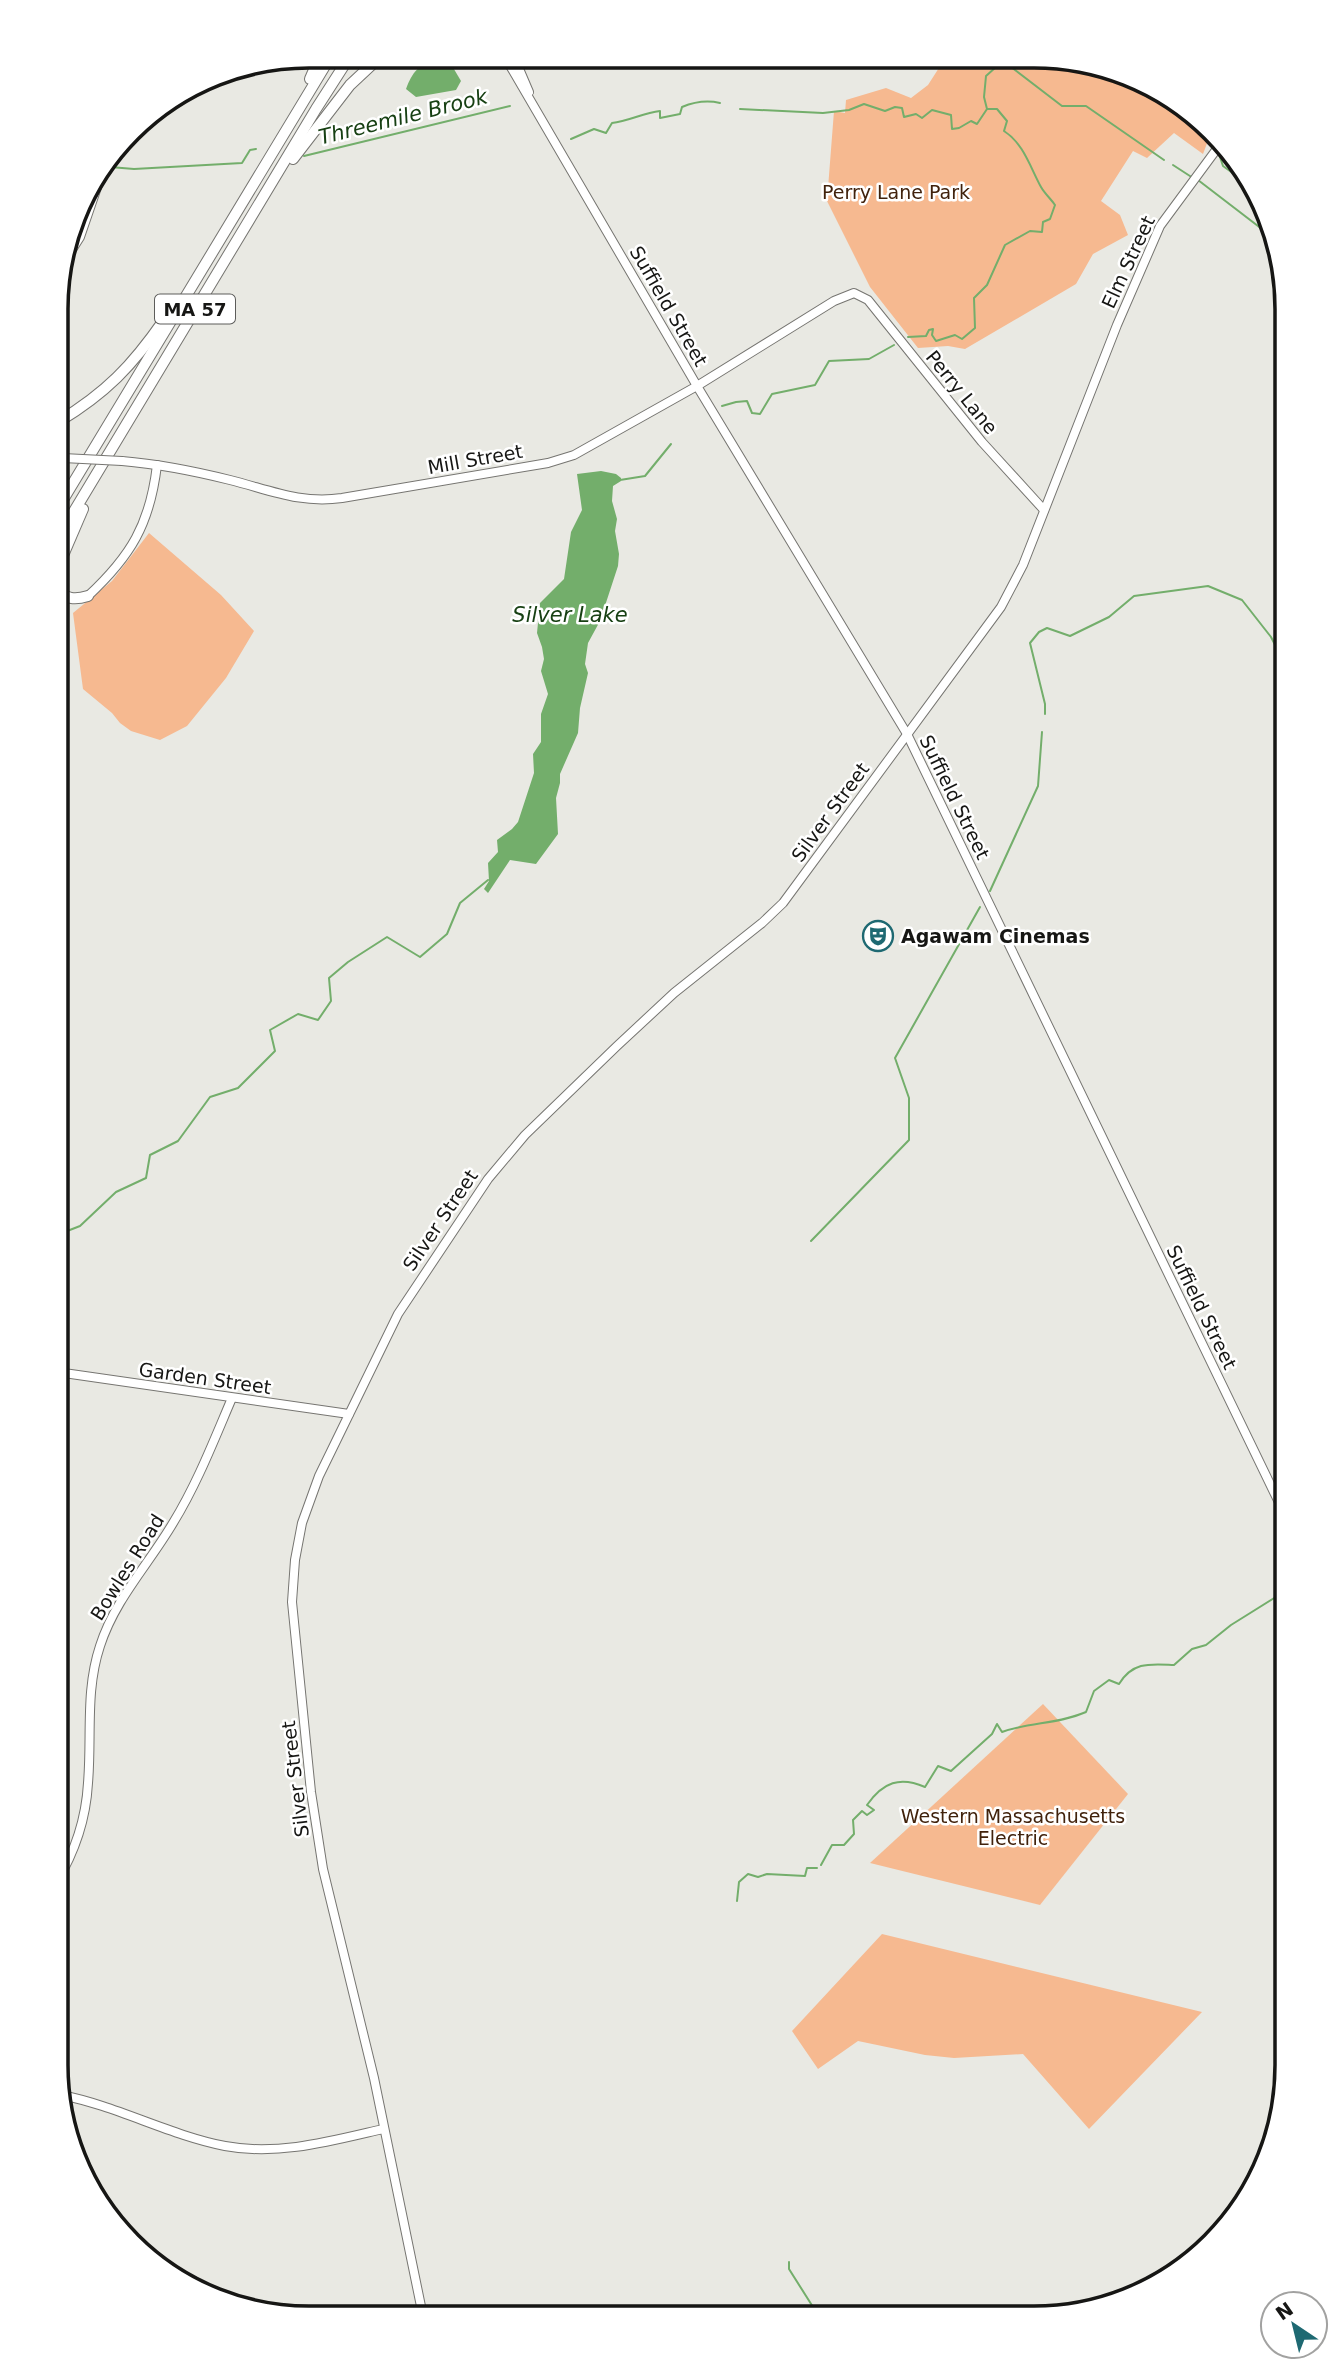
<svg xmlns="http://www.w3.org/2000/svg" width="1343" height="2374" viewBox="0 0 1343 2374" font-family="'DejaVu Sans',sans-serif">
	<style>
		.green { fill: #f6b990 }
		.water { fill: #73ae6b }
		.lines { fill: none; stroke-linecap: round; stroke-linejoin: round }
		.stream { stroke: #73ae6b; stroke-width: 2 }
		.secondary-casing { stroke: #767571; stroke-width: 10 }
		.highway-casing { stroke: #767571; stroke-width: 12 }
		.secondary { stroke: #fff; stroke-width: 8 }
		.highway { stroke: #fff; stroke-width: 10 }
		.secondary-bridge-casing { stroke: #767571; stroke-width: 10; stroke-linecap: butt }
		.secondary-bridge { stroke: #fff; stroke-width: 8 }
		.labels { text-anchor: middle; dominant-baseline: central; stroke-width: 5; stroke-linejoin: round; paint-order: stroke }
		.shield { fill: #fff; stroke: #5c5c5a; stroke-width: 2 }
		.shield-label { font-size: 18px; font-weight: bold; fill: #161614 }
		.park-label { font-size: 19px; fill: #41220c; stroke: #fff }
		.street-label { font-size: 19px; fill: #161614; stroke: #fff }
		.poi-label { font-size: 19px; font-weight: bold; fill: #161614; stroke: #fff; text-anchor: start }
		.water-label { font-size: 21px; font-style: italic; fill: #174013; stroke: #fff }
		.rim { fill: none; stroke: #161614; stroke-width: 3.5 }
	</style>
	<rect width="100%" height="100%" fill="#e9e9e3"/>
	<!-- green -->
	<g class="green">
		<path d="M944,60L1083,61L1188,113L1209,138L1203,154L1174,133L1147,158L1133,151L1101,201L1120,215L1128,235L1093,254L1076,284L965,349L948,346L918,348L870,287L827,201L834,111L845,113L846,100L886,88L911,98L928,85Z"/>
		<path d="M149,533L221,595L254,631L226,678L187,726L160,740L131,731L120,723L112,713L83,689L73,613L112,581Z"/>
		<path d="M1043,1704L1128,1794L1040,1905L870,1863Z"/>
		<path d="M882,1934L1202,2012L1089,2129L1023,2054L954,2058L925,2055L858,2041L818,2069L792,2031Z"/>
	</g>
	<!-- water -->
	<g class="water">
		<path d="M436,57L448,59L461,81L456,90L416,97L406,89C412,72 419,65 436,57Z"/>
		<path d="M601,471L616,474L621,478V481L613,486L612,501L617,519L615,531L619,554L618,566L600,621L588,643L585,664L588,673L580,708L578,733L560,774V783L556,798L558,834L536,864L510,860L488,893L484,889L489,881L488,863L498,852L497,840L512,829L518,822L534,773L533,754L541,742V714L548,694L541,671L544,659L542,647L537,633L540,603L564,579L571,532L582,510L577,474Z"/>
	</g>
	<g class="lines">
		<!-- stream -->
		<g class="stream">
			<path d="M1002,60L1062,106H1086L1164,160"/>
			<path d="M740,109L823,113L849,110L864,104L885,111L895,107L902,108L904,117L916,114L922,118L932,110L951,115L952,129L959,128L971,121L977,124L987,109L984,97L986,76L996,67L998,60"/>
			<path d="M1194,115L1212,146"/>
			<path d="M571,139L594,129L606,133L612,123C629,121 643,113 660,111V118L680,114L682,107C694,102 707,100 720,103"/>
			<path d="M1219,154L1223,166L1241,179"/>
			<path d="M304,156L510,106"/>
			<path d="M1173,165L1193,178"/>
			<path d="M110,167L134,169L242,163L250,150L256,149"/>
			<path d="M1198,180L1275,239"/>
			<path d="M908,337L926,336L929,330L933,329L932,335L936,341L955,335L962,339L975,328L974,298L987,285L1005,245L1030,231L1042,232L1043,222L1050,219L1055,205C1051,199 1045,194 1041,187C1030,167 1024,144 1004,131L1007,121L997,109H987"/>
			<path d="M722,406L736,402L747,401L752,413L760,414L772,394L815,385L829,361L869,359L894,345"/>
			<path d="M620,480L645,476L671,444"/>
			<path d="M1045,714V704L1030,643L1039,632L1047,628L1070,636L1109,617L1134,596L1208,586L1242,600L1271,637L1287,668"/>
			<path d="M990,891L1038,786L1042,732"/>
			<path d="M57,1235L80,1226L116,1192L146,1178L150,1155L178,1141L210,1097L238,1088L275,1051L270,1030L298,1014L318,1020L331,1001L329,978L348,962L387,937L420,957L447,934L460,903L488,880"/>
			<path d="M811,1241L909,1140V1098L895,1058L980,907"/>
			<path d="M821,1865L832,1845H844L854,1834L853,1820L862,1811L867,1815L874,1810L867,1805C883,1782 900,1776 925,1787L938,1766L951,1771L992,1734L997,1724L1002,1732C1030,1722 1059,1724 1086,1712L1094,1691L1109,1680L1119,1684C1133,1661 1151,1664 1174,1665L1192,1649L1206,1645L1231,1625L1287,1590"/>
			<path d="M737,1901L739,1882L748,1874L758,1877L767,1874L805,1876L807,1868H817"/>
			<path d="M789,2262V2269L813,2307L815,2317"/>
		</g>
		<!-- secondary casing -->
		<g class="secondary-casing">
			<g id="secondary">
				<path d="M505,57L697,386L907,734L1287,1519"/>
				<path d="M514,57L529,92"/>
				<path d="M61,267L80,237L103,170"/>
				<path d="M122,461C158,464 194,471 230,480C270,490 300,504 342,498L548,463L574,455L697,386L834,301L854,293L868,300L982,442L1044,510"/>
				<path d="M88,596C131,556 150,524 157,465"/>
				<path d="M57,1372L349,1414"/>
				<path d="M56,1883C75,1852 86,1819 88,1783C92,1736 85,1691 100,1646C115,1599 149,1564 173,1523C197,1484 214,1440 232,1398"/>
				<path d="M61,2095C117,2106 169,2135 225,2146C278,2156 331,2141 383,2129"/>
				<path d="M423,2316L374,2078L323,1869L311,1792L292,1602L295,1560L302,1523L319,1476L398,1314L488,1179L525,1135L617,1046L674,993L762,923L783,903L1001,607L1023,565L1117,325L1160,226L1219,146"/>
			</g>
		</g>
		<!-- highway casing -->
		<g class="highway-casing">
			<g id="highway">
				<path d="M310,79L320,56"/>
				<path d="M293,159L350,85L381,56"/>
				<path d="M58,422C106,393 132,366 164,320"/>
				<path d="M58,508L331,56"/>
				<path d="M58,538L316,109L350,56"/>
				<path d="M58,567L83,509"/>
				<path d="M58,587C65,600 75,600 88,596"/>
			</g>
		</g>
		<!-- secondary -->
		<use href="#secondary" class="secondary"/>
		<!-- highway -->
		<use href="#highway" class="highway"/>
		<!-- secondary-bridge casing -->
		<g class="secondary-bridge-casing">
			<path id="secondary-bridge" d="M63,458L122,461"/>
		</g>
		<!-- secondary-bridge -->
		<use href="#secondary-bridge" class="secondary-bridge"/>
	</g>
	<!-- icons -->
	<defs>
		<g id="theatre-ring" transform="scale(1.575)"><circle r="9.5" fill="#fff" stroke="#1e6972" stroke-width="1.5"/><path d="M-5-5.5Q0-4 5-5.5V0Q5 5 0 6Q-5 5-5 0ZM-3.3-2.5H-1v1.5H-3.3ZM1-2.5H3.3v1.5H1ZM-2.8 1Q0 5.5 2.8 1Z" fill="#1e6972"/></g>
	</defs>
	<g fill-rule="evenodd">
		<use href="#theatre-ring" x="878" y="936"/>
	</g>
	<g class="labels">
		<!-- shield labels -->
		<rect class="shield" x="155" y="294.5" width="80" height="29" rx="5"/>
		<g class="shield-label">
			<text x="195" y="309">MA 57</text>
		</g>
		<!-- park labels -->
		<g class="park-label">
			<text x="896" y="192">Perry Lane Park</text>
			<text x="1013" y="1816">Western Massachusetts<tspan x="1013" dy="22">Electric</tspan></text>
		</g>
		<!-- street labels -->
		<g class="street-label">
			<text transform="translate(1128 262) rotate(-65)">Elm Street</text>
			<text transform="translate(669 306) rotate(60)">Suffield Street</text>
			<text transform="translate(962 392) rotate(51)">Perry Lane</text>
			<text transform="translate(475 459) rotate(-10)">Mill Street</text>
			<text transform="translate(955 797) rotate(64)">Suffield Street</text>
			<text transform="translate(830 812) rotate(-54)">Silver Street</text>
			<text transform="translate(440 1220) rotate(-56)">Silver Street</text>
			<text transform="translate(1202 1307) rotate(64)">Suffield Street</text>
			<text transform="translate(205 1378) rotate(8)">Garden Street</text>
			<text transform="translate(127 1567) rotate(-58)">Bowles Road</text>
			<text transform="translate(295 1779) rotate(-97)">Silver Street</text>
		</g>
		<!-- poi labels -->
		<g class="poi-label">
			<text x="901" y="936">Agawam Cinemas</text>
		</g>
		<!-- water labels -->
		<g class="water-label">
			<text transform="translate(403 117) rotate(-14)">Threemile Brook</text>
			<text x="570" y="615">Silver Lake</text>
		</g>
	</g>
	<!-- crop -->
	<path d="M0 0H1343V2374H0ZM309 68H1034A241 241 0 0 1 1275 309V2065A241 241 0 0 1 1034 2306H309A241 241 0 0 1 68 2065V309A241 241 0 0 1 309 68Z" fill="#fff" fill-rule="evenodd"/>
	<path class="rim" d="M309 68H1034A241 241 0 0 1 1275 309V2065A241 241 0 0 1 1034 2306H309A241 241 0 0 1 68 2065V309A241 241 0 0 1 309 68Z"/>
	<!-- north arrow -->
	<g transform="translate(1294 2325) rotate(325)"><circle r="33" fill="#ffffff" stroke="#a2a2a1" stroke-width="2"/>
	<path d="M0-5L12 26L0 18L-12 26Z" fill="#1e6972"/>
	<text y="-10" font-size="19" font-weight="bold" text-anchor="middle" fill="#161614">N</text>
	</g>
</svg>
